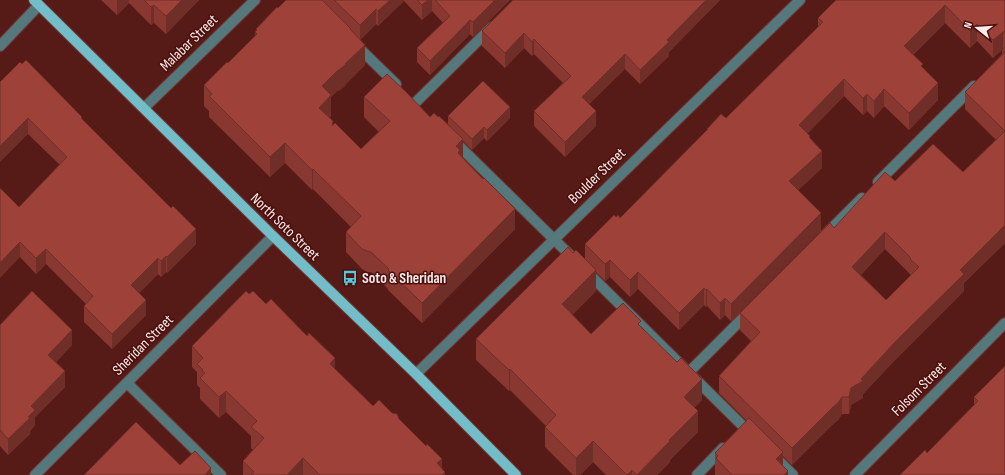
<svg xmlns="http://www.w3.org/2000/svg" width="1005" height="475" viewBox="0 0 1005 475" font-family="'Sofia Sans Condensed',sans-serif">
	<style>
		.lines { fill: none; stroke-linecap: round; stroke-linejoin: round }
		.lane-casing { stroke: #6d3835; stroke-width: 12 }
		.street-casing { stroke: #6d3835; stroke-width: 12 }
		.primary-casing { stroke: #6d3835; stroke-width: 12 }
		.lane { stroke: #55787d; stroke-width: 10 }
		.street { stroke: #55787d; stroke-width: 10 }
		.primary { stroke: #73bdc8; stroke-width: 10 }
		.wall { fill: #883831; fill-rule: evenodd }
		.shaded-wall { fill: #6f2e28 }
		.building { fill: #9e4139; stroke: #6f2e28; fill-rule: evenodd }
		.labels { text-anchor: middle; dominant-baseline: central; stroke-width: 3; stroke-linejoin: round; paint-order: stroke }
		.street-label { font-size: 15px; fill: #fcecea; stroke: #4a0f0d }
		.poi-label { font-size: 15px; font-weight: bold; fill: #fcecea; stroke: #4a0f0d; text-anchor: start }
	</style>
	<rect width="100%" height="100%" fill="#561b17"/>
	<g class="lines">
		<!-- lane casing -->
		<g class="lane-casing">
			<g id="lane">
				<path d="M356,45L396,84"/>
				<path d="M415,103L492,27"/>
				<path d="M453,140L574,259"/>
				<path d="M878,182L974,86"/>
				<path d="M824,236L862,198"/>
				<path d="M587,272L752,435"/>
				<path d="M689,372L750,311"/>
				<path d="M127,383L221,475"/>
				<path d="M774,456L793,475"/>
				<path d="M697,475L723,448"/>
			</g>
		</g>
		<!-- street casing -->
		<g class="street-casing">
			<g id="street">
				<path d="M0,46L39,5"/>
				<path d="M144,108L255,0"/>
				<path d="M416,374L800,0"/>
				<path d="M35,475L273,236"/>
				<path d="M855,475L1005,323"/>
			</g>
		</g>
		<!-- primary casing -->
		<g class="primary-casing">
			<path id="primary" d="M34,0L273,236L416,374L516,475"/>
		</g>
		<!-- lane -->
		<use href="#lane" class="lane"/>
		<!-- street -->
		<use href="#street" class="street"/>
		<!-- primary -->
		<use href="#primary" class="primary"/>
	</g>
	<!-- wall -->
	<g class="wall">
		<path d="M101,0H199L166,34L154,23L151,25L129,3L117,15Z"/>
		<path d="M286,0H510L473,37L470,34L430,75L417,62V48L443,23L432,11L422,20L404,1L378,26L376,24L360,40L365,65L346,84L345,86L340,90L337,91L331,97V116L329,118L333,125L361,149L379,132L364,117V97L430,117H438L448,125V116L510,118L487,141L484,138L472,150L463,141V158L515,229L422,323L388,290V289L371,272H367L362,269L346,252V232L351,227L313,189L312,190L285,163L270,177L209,117V111L204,106V85L228,63L255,36L256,29Z"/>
		<path d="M720,0L669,52V56L640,84L625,69L589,104L596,126L565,157L534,126V111L563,83L534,54L532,56L524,48L505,68L482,46V31Z"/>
		<path d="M1005,0V243L964,283V291L896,359L863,394V398L851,405L849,414H842L838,420L832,425L792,465L783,456V466L788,475H715V453L747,421L719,393V376L751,341L740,330V313L834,228L895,181L963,172L996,140L965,109V92L1002,54V50L1003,49L993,58L977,41L970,48L945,23L913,55L923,68L938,100L909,130L884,106L874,118L867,111L863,115L844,96L807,134L810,138L822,168L798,190L821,231L731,321L725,315L720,320L707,306L706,307L704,305L679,330L638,289L630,297L610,277L605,281L596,272V291L572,315L591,334L641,326L702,400L694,408L698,432L670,460V462L657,475H606L593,462L580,475H573L545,447V427L546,426L510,390L509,391L476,360V339L585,259V244L616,217L620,218L707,130V129L726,118L818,27V18ZM885,249L910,274V276L886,300L861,275Z"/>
		<path d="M20,62L82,120L196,244L167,273L166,272L161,277L158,274L139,293L146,315L112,349L84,322V306L86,304L46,264L36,274L20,257L19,207L60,165L28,134Z"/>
		<path d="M249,294L266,304L335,370L373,406L392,413L399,419L442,468L445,475H243V461L253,450L251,448V436L226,412L219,418L200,399V388L197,385V372L192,367V346Z"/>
		<path d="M0,325L72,345L56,362L65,387L35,417V425L30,431V434L8,455L0,446Z"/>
		<path d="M1005,366V475L927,453L974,405V397Z"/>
	</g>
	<!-- shaded-wall -->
	<g class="shaded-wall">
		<path d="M117,0H129V3L117,15Z"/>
		<path d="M182,0H199L166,34V16Z"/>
		<path d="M390,0H404V1L378,26V11Z"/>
		<path d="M428,0H432V11L422,20V5Z"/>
		<path d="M495,0H510L473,37V22Z"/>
		<path d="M706,0H720L669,52V56L640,84V70L667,40Z"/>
		<path d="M154,5V23L151,25V7Z"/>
		<path d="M945,5V23L904,63V46Z"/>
		<path d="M376,9V24L360,40V25Z"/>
		<path d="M470,20V34L430,75V61Z"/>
		<path d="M977,24V41L970,48V31Z"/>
		<path d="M1003,32V49L993,58V40Z"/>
		<path d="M524,33V48L505,68V53Z"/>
		<path d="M534,39V54L532,56V42Z"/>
		<path d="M365,45V65L346,84L345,86L340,90L337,91L331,97V116L319,128V108L322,86L337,71Z"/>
		<path d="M625,54V69L582,111V97Z"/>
		<path d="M844,79V96L799,142V125Z"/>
		<path d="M938,83V100L909,130V113Z"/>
		<path d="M884,89V106L874,118V101Z"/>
		<path d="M867,94V111L863,115V98Z"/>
		<path d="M510,107V118L487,141V130Z"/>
		<path d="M596,111V126L565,157V142Z"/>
		<path d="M28,118V134L0,162V146Z"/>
		<path d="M484,127V138L472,150V139Z"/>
		<path d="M463,139V159L460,162L456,146Z"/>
		<path d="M285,143V163L270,177V157Z"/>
		<path d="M822,151V168L789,199V181Z"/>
		<path d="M313,169V189L312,190V170Z"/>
		<path d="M515,209V229L422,323V303Z"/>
		<path d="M821,213V231L731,321V304Z"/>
		<path d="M1005,225V243L964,283V291L896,359L863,394V398L851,405L849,414V397L851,388L861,379L960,270Z"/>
		<path d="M196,229V244L167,273V257Z"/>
		<path d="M885,232V249L852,284V267Z"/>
		<path d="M20,242V257L0,278V263Z"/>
		<path d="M46,249V264L36,274V258Z"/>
		<path d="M166,256V272L161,277V261Z"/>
		<path d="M158,258V274L131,301V285Z"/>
		<path d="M610,260V277L605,281V264Z"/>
		<path d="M596,270V291L562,325V304Z"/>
		<path d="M638,272V289L630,297V280Z"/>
		<path d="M704,288V305L679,330V313Z"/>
		<path d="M707,289V306L706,307V290Z"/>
		<path d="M725,298V315L720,320V303Z"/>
		<path d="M146,300V315L112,349V334Z"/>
		<path d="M72,330V345L48,370V355Z"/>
		<path d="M335,358V379L330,364Z"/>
		<path d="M510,369V390L509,391V370Z"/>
		<path d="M65,371V387L35,417V425L30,431V434L8,455V439L31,406Z"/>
		<path d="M702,379V400L684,418V397Z"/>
		<path d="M226,391V412L219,418V397Z"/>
		<path d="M842,397V414L838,420L832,425L792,465V448Z"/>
		<path d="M698,411V432L670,460V462L657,475H637L669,440Z"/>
		<path d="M593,441V462L580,475H576V458Z"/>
		<path d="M783,452V474L776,459Z"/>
		<path d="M303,458V475H287Z"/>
		<path d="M442,459V475L445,472V475H437V463Z"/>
		<path d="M211,468V475H205Z"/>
		<path d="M632,470V475H627Z"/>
		<path d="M788,471V475H784Z"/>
	</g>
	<!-- building -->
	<g class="building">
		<path d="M144,0H182L166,16L154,5L151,7Z"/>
		<path d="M286,0H322L351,29H350L365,45L346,63L345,65L340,69L337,71L322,86L331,95L319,108L333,121L332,126L335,123L361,149L390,121L364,97L387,74L406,92L430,117L434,113L438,117L439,116L463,139L456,146L460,150L458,153L483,179L484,178L515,209L422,303L388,270L389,269L371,252L367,251L362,249L346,232L361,216L313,169L312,170L285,143L270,157L209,96L212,94L204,85L227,62L228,63L257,34L255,32L257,30L256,29L277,7L278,8Z"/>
		<path d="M334,0H390L378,11L376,9L360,25Z"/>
		<path d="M417,0H428L422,5Z"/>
		<path d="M435,0H495L473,22L470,20L430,61L417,48L450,16Z"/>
		<path d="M513,0H706L667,40L669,42L640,70L625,54L582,97L596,111L565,142L534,111L571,76L534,39L532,42L524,33L505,53L482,31Z"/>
		<path d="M836,0H1005V32H1003L993,40L977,24L970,31L945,5L904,46L923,64L921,66L938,83L909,113L884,89L874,101L867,94L863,98L844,79L799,125L810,136L809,137L822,151L789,181L821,213L731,304L725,298L720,303L707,289L706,290L704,288L679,313L638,272L630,280L610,260L605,264L585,244L614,215L616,217L618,215L620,218L708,129H707L721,114L726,118L823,22L818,18Z"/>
		<path d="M1005,47V225L960,270L964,274L896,341L861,379L863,381L851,388L849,397H842L838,403L832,408L792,448L719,376L760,332L740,313L830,223L834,228L885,172L895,181L933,144L963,172L1005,131L965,92L1005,52L1002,50ZM885,232L911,258L910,259L919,267L886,300L852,267Z"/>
		<path d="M26,60L82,117L81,118L171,208L173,206L196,229L167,257L166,256L161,261L158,258L131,285L146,300L112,334L84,306L93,296L46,249L36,258L20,242L0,263V188L19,207L67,157L28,118L0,146V82L20,62L22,64Z"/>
		<path d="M483,81L510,107L487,130L484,127L472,139L448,116Z"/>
		<path d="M568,247L573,253L576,250L596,270L562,304L591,334L623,303L641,321L638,324L677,362L681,358L702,379L684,397L698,411L669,440L670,441L637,475L632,470L627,475L593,441L576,458L545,427L556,415L510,369L509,370L476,339Z"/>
		<path d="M32,291L72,330L48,355L65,371L31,406L35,410L28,417L30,418L8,439L0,430V325Z"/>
		<path d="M246,291L249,294L253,291L266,304L271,299L307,336L309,333L335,358L330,364L373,406L379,400L392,413L397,414L399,419L426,446L427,444L442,459L437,463L445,472L442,475H320L303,458L287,475H251L254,472L243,461L264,438L251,427L257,421L226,391L219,397L200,378L205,373L202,371L203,370L197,364L203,358L192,346Z"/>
		<path d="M1005,366V475H900L925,450L927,453L978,401L974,397Z"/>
		<path d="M749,418L783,452L776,459L788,471L784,475H732L716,458L718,456L715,453Z"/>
		<path d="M136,422L180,465L195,451L211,468L205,475H84Z"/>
	</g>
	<!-- icons -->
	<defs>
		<g id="bus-bare" transform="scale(1.2)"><path d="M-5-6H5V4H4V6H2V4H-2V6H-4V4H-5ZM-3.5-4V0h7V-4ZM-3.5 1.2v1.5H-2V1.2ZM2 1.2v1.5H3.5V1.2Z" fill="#53cbda" stroke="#4a0f0d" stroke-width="2.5" paint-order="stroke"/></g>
	</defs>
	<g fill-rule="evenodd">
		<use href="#bus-bare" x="350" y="278"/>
	</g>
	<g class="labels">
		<!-- street labels -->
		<g class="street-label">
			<text transform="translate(189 43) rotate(-44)">Malabar Street</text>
			<text transform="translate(597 176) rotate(-44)">Boulder Street</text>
			<text transform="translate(285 227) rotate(44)">North Soto Street</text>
			<text transform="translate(143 345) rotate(-45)">Sheridan Street</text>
			<text transform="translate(919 389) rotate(-45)">Folsom Street</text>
		</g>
		<!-- poi labels -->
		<g class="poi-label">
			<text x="362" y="278">Soto &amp; Sheridan</text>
		</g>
	</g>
	<!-- north arrow -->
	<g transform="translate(977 28) rotate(287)" stroke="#4a0f0d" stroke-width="3" paint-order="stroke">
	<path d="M0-3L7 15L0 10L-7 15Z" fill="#fcecea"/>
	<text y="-6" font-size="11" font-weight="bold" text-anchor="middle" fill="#fcecea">N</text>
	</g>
</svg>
